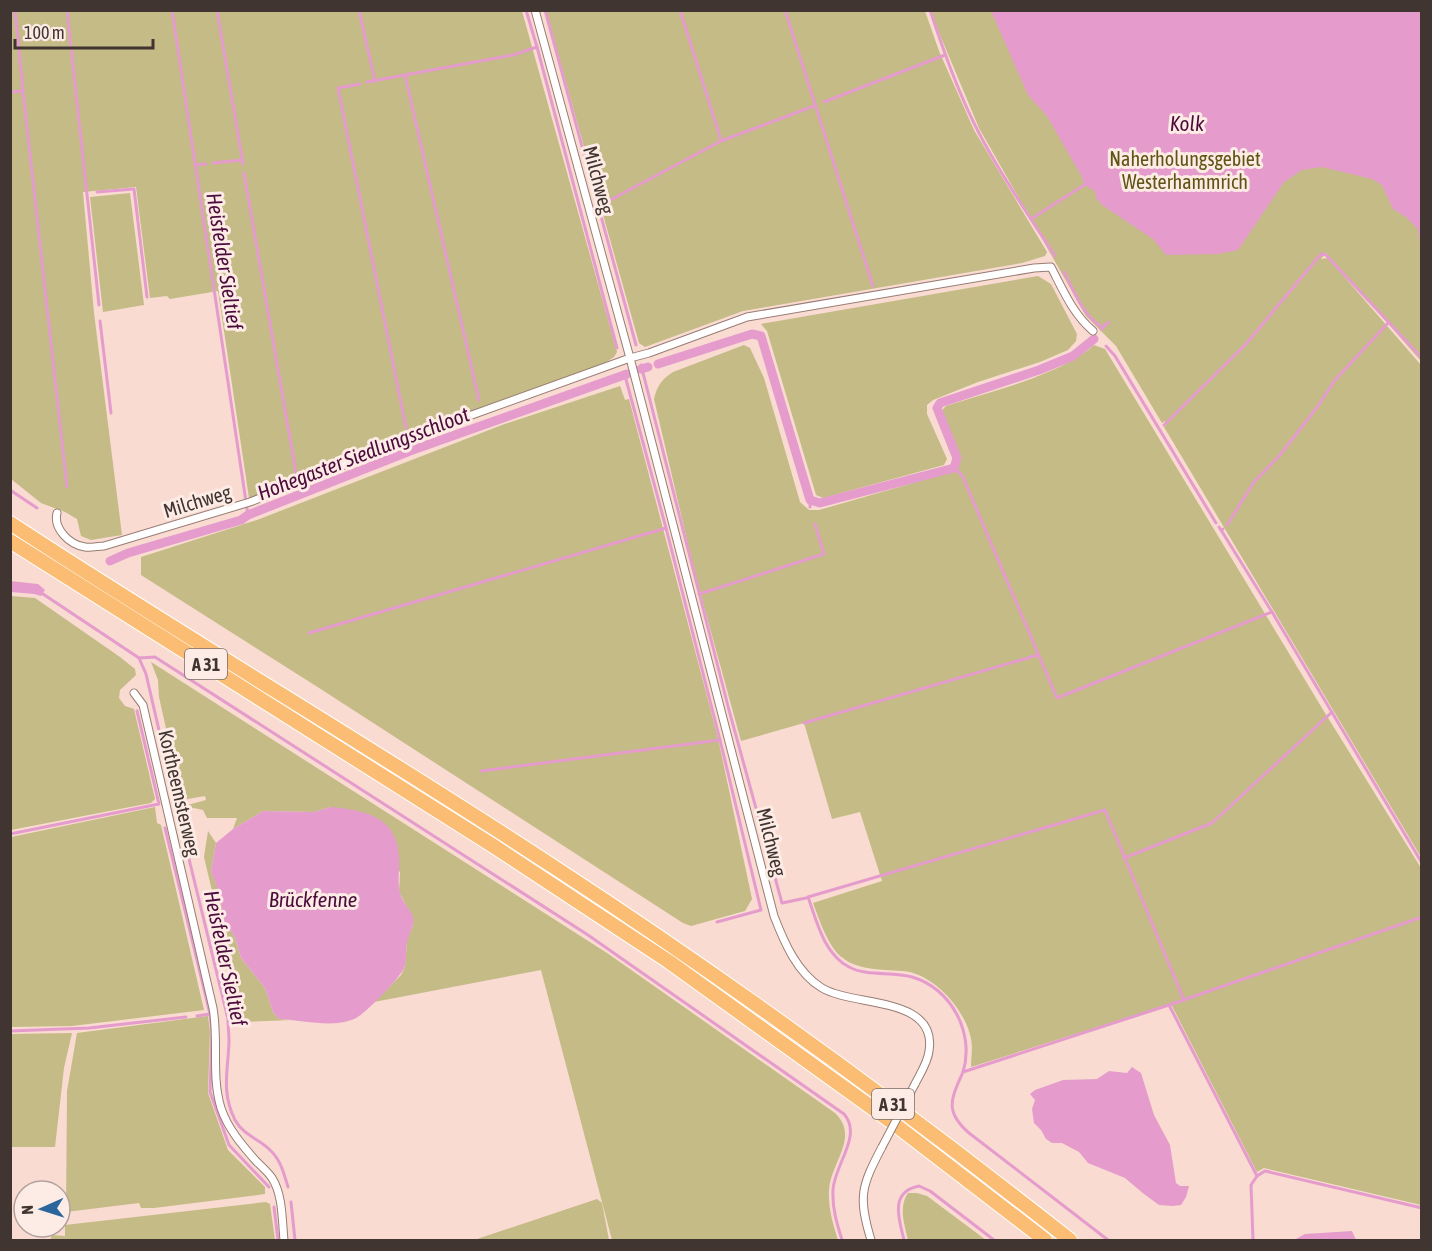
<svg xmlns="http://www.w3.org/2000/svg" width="1432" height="1251" viewBox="0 0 1432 1251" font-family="'Asap Condensed',sans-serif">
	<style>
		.green { fill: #c4bb86 }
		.water { fill: #e59ccd }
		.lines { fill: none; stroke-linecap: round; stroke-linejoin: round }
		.stream { stroke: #e59ccd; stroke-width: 3 }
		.canal { stroke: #e59ccd; stroke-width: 9 }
		.street-casing { stroke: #987d74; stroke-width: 9 }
		.highway-casing { stroke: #fff; stroke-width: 16 }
		.street { stroke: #fff; stroke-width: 7 }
		.highway { stroke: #fbbd74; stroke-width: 14 }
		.street-bridge-casing { stroke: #987d74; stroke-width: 9; stroke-linecap: butt }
		.street-bridge { stroke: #fff; stroke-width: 7 }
		.labels { text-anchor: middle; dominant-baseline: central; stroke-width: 6; stroke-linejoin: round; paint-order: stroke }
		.shield { fill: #fdebe5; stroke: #796c67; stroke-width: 1.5 }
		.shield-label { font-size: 18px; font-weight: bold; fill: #403531 }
		.park-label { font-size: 20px; fill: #5e5413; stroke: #fdebe5 }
		.street-label { font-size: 20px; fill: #403531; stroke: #fdebe5 }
		.water-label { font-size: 21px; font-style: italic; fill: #4b0b3c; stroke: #fdebe5 }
	</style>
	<rect width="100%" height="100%" fill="#f9dbd1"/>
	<!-- green -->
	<g class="green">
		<path d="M10,11H522L617,352L614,357L605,363L400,437L249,498L218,291L170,299L167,296L150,298L136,187L83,192L94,313L122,535L91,540L81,536L77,519L65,512L41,503L11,479Z"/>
		<path d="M546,11H925L939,51L974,130L1047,252L1045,256L1022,263L743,311L645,347L639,343Z"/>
		<path d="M930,11H1421V361L1326,253L1321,259L1328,258L1421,365V857L1164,427L1167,424L1165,421L1162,423L1116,346L1086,316L979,128Z"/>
		<path d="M130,193L144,305L103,312L90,197Z"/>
		<path d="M1038,276L1051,284L1077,334L1076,341L1068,350L1040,362L978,382L933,400L927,405V414L947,459L944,465L823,498L816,495L767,331L761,324Z"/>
		<path d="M744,345L750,348L764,378L800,502L809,510H819L955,471L961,457L942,414L943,409L946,406C989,392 1061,375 1094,345L1105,349L1325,713L1421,868V1205L1264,1168L1257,1172L1171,1004L971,1067C971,1058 973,1047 971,1039C966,1010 933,973 903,971C880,969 854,971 837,953C826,940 819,919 813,903L882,881L860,812L832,819L804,723L741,741L694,570L654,399C657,386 662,379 673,372Z"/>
		<path d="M620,386L625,400L629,399L718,738L752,899L745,911L691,926L683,923L316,686L141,575V557L257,520L502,425Z"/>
		<path d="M11,596L35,598L120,657L135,669L136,675L120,690L119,698L125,706L134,709L155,799L151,803L11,830Z"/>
		<path d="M151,662L607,953L835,1113C860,1137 831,1162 829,1190C828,1208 833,1224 838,1240H612L541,970L374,1002L401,975L405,967L407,939L413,926L408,909L399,892L400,872L330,807L314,812L263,811L233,829L237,818H207L203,810L194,808L184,810V806L206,800L205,796L182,800L159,697L158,680Z"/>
		<path d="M155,807L157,823L161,825L204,1010L72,1026L11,1027V837Z"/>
		<path d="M208,831L216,843L211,871L221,897L224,921L235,937L241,958L265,988L273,1012L279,1019L292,1020L243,1022L204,857Z"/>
		<path d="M208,1016L210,1032L208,1093L228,1150L265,1187V1194L154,1208H141L139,1203L66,1212L67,1091L77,1033Z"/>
		<path d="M72,1033L64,1068L55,1147H11V1034Z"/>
		<path d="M908,1193H917L927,1196L986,1240H908C905,1225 898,1208 908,1193Z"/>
		<path d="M597,1199L602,1203L609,1240H474Z"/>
		<path d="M266,1202L270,1204L275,1240H50L52,1235L65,1236V1225Z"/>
	</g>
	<!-- water -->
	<g class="water">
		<path d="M991,11H1421V249L1418,229L1406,217L1393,209L1382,185L1372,179L1322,167L1302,170L1284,182L1238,250L1218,254L1166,255L1153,239L1102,205L1096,198L1095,191L1084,185L1082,177L1047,116L1028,95Z"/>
		<path d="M10,581L38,584L45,590L41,596L34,594L11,592Z"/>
		<path d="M330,807C364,810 397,816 399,857C400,868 397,882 400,893C402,902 410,908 413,917C415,926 410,931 408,939C405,947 407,957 405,966C403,975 365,1014 356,1018C334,1029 303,1020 279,1019L273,1012L265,988L241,958L235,937L224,921L220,896L211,871L216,843L233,829L263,811L314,812Z"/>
		<path d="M1132,1067L1141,1073L1154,1115L1170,1145L1176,1183L1180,1186H1189L1186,1197L1181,1205L1172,1206L1159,1205L1144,1194L1125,1178L1088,1163L1079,1152L1062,1143H1052L1046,1139L1041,1130L1034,1123L1032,1109L1035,1100L1030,1094L1035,1090L1063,1080L1097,1079L1109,1071L1127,1073Z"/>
		<path d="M1352,1231L1356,1240H1294L1305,1234Z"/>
	</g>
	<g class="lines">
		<!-- stream -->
		<g class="stream">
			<path d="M67,10L99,305"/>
			<path d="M172,10L248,515"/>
			<path d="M217,10L243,164"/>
			<path d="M359,10L375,81"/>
			<path d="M526,10L537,47"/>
			<path d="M545,10L636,345"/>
			<path d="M680,10L721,140"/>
			<path d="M785,10L873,286"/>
			<path d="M930,10C944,52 959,95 980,135C1002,177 1029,216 1055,256"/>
			<path d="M405,75L479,400"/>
			<path d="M367,82L513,55L537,47L617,348"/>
			<path d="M360,84L338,88L406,428"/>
			<path d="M23,91L67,487"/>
			<path d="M10,92L23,91L15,10"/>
			<path d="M824,102L945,55"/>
			<path d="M213,163L242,160"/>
			<path d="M195,165L206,164"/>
			<path d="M244,173L296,473"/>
			<path d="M97,192L134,189L147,297"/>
			<path d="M599,206L721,141L814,106"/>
			<path d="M1031,219L1084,185"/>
			<path d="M1064,272C1074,291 1083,316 1102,327"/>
			<path d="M100,321L111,413"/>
			<path d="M1101,329L1109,322"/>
			<path d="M1095,337L1096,340"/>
			<path d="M1106,346L1115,356L1216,523"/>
			<path d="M641,365L729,710L782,903L806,898"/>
			<path d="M624,372L666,528"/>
			<path d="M1164,425L1246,344L1321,254L1326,255L1422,358"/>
			<path d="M409,444L410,451"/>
			<path d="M954,468L962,475L1057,698L1272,612L1221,530"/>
			<path d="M300,488L302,495"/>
			<path d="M10,490L37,508"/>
			<path d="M810,500V507"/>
			<path d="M1227,525L1254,482L1280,455L1318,406L1335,380L1389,322"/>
			<path d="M1219,527L1221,530L1223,529"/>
			<path d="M40,592L139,658L146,674L177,808"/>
			<path d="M699,594L824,554L815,524"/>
			<path d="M1272,612L1422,863"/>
			<path d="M309,633L666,528L720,740"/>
			<path d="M139,658L155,657L588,935L844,1114C863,1136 834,1165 833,1190C832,1208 837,1224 842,1240"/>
			<path d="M804,723L1038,655"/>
			<path d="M481,771L720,740L761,910L717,922"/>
			<path d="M180,822L228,1019C228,1026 229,1034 229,1042C228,1071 221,1092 235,1120C243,1135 259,1139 270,1150C281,1160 284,1174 288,1187"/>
			<path d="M165,828L210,1014L212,1032L210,1092L229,1145L269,1187"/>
			<path d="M10,834L159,804L137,711"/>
			<path d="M1124,858L1212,823L1332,712"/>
			<path d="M1169,1005L1257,1176"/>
			<path d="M197,1016L210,1014"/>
			<path d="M10,1031L89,1028L186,1017"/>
			<path d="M963,1072C975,1033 951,988 912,977C892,971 868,977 849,967C824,954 817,922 808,897L1105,810L1184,1000"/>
			<path d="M291,1202L295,1240"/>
			<path d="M274,1207L278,1240"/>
			<path d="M904,1240C899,1219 889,1192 919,1186L930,1191L994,1240"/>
			<path d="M1108,1240L969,1133C944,1111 951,1099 963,1072L1169,1005L1422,917"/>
			<path d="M1253,1240L1251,1185L1257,1176L1265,1171L1422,1208"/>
		</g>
		<!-- canal -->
		<g class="canal">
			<path d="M658,364L752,334L761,336L810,500L820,503L954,468L957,458L937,408L940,403L1039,370L1073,356L1094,339"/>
			<path d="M641,369L648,367"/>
			<path d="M110,561L128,553L241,520L248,515L410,451L627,374"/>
		</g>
		<!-- street casing -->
		<g class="street-casing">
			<g id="street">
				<path d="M535,10L630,358L774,916C784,942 797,973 822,988C854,1007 938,996 929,1051C928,1062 920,1074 915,1084"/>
				<path d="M57,513C53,529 70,545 85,547C91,548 98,546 104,546L250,502L469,416L630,358L649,353L747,317L1034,268L1051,267C1063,290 1073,314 1093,331"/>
				<path d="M134,693L143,705L213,1008C219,1042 211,1076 221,1108C228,1129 242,1145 256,1161C261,1166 268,1172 272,1178C283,1195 282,1221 284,1240"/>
				<path d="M871,1240C858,1197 861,1187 882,1147"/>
			</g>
		</g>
		<!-- highway casing -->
		<g class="highway-casing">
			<g id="highway">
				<path d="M10,523C190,641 375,749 554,867C732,983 904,1109 1070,1240"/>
				<path d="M10,541L495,847L668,961L889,1120L1045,1240"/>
			</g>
		</g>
		<!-- street -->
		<use href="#street" class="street"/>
		<!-- highway -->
		<use href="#highway" class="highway"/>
		<!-- street-bridge casing -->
		<g class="street-bridge-casing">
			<path id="street-bridge" d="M882,1147L915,1084"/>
		</g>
		<!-- street-bridge -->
		<use href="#street-bridge" class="street-bridge"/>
	</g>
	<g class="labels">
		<!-- shield labels -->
		<g class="shield">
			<rect x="185" y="649" width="42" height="30" rx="4.5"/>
			<rect x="872" y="1089" width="42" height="30" rx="4.5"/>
		</g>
		<g class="shield-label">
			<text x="206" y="664">A 31</text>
			<text x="893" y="1104">A 31</text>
		</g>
		<!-- park labels -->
		<g class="park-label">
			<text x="1185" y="158">Naherholungsgebiet<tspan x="1185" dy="23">Westerhammrich</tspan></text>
		</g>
		<!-- street labels -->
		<g class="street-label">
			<text transform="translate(599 180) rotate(75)">Milchweg</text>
			<text transform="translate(197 501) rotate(-17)">Milchweg</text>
			<text transform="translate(180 793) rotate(77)">Kortheemsterweg</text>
			<text transform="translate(772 842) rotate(76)">Milchweg</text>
		</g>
		<!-- water labels -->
		<g class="water-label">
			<text x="1187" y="123">Kolk</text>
			<text transform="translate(225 261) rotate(81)">Heisfelder Sieltief</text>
			<text transform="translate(363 453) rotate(-21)">Hohegaster Siedlungsschloot</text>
			<text x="313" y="899">Brückfenne</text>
			<text transform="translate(226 958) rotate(78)">Heisfelder Sieltief</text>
		</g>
	</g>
	<!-- border -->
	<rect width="1432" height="1251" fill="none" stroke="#403531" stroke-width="24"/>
	<!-- north arrow -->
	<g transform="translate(42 1209) rotate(267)"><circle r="28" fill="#fdebe5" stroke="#b1a29d" stroke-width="1.5"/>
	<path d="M0-4.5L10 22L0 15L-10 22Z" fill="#2a669d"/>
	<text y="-9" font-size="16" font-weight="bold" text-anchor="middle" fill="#403531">N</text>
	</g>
	<!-- scale -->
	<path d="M15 39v9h138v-9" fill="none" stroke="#403531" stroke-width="3"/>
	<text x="24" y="39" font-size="18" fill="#403531" stroke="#fdebe5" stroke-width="4.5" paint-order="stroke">100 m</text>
</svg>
